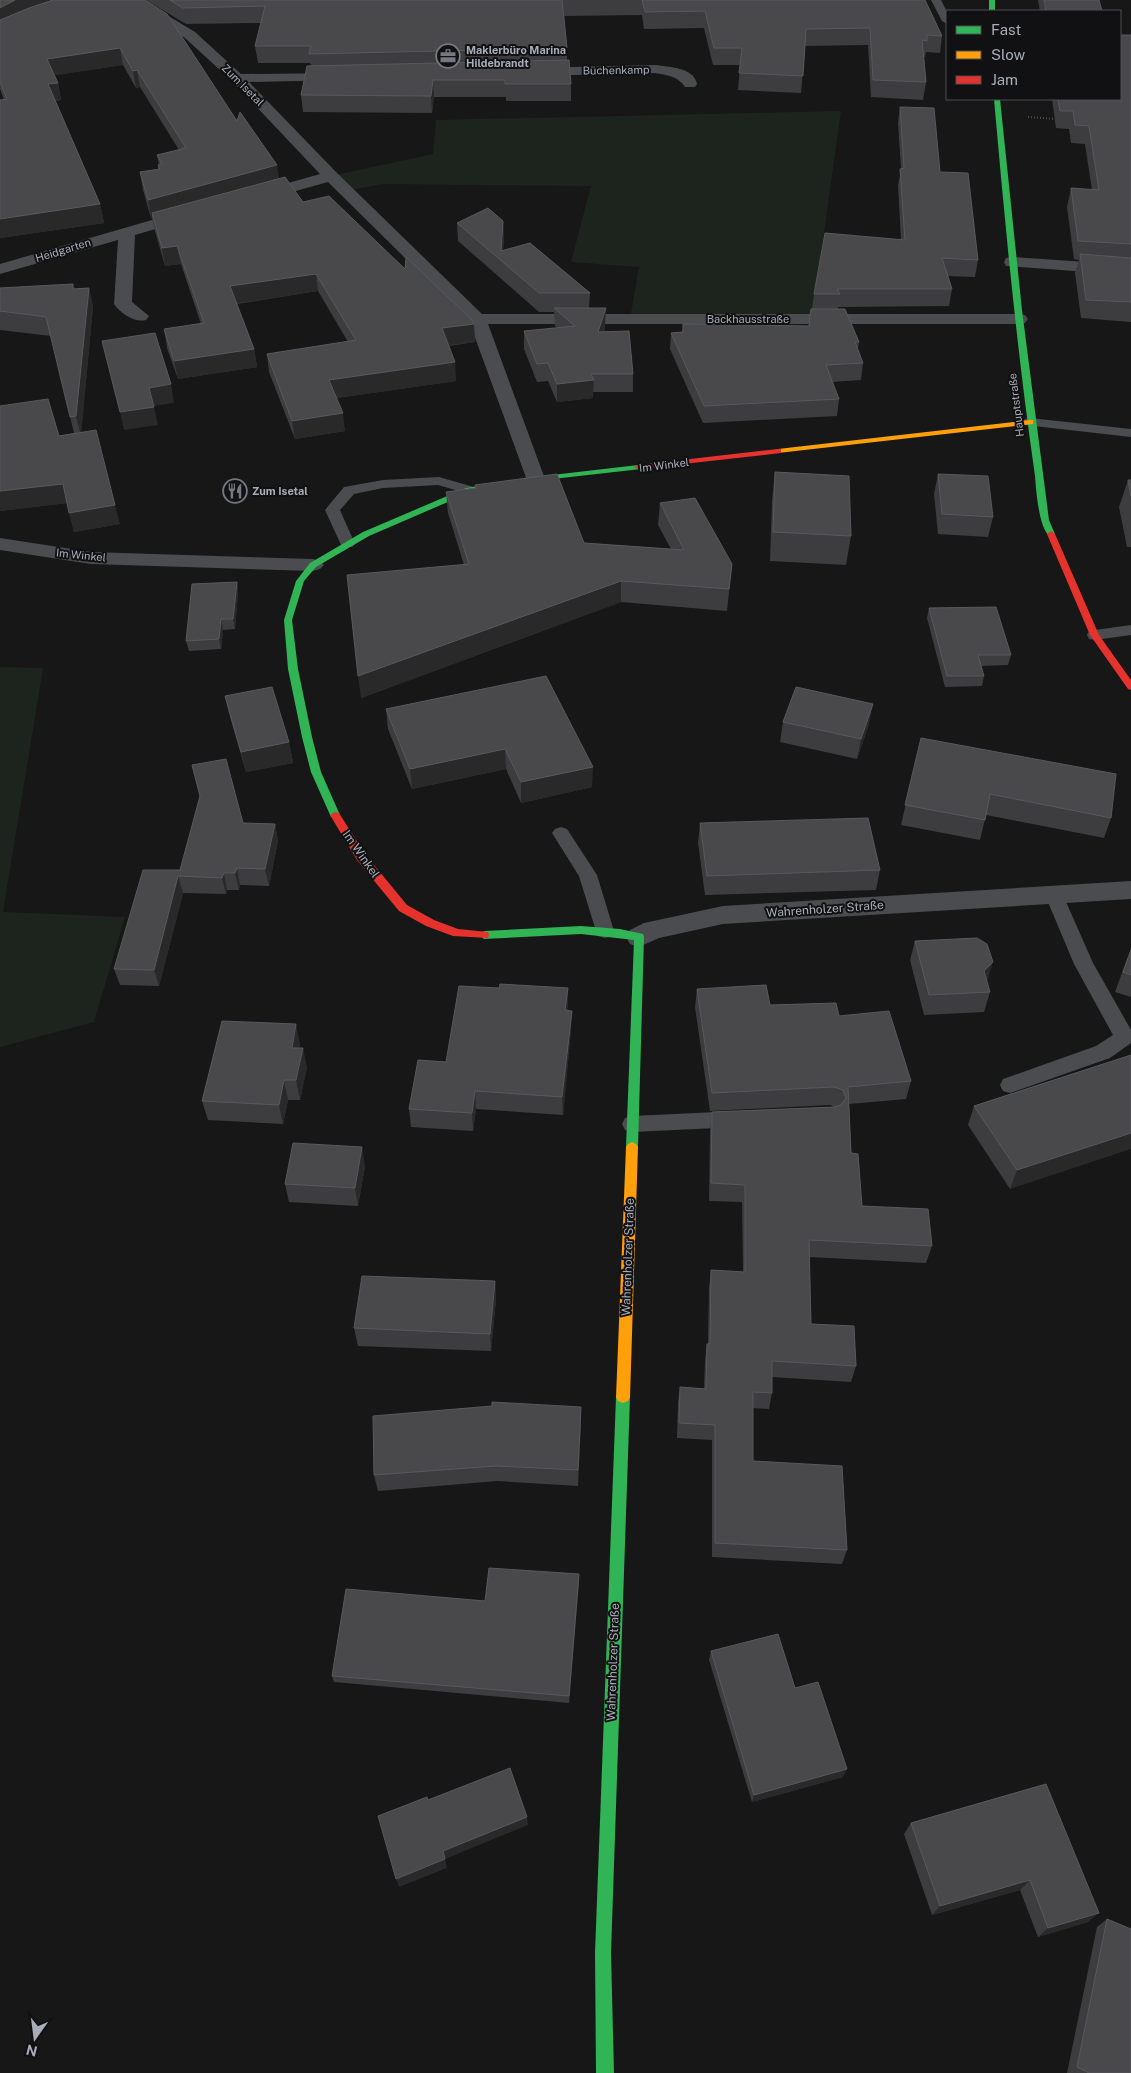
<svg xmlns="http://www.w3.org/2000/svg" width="1131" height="2073" viewBox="0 0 1131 2073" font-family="'Public Sans',sans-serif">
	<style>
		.green { fill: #1d241e }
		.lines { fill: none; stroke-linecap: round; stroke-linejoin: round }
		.path { stroke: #4d4e52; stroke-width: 2; stroke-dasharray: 1 2; stroke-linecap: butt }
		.lane { fill: #4b4c50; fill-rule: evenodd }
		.street { fill: #4b4c50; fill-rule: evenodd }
		.fast { fill: #30b455; fill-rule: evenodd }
		.slow { fill: #ff9f0a; fill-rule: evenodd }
		.jam { fill: #e5322d; fill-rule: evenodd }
		.wall { fill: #3d3d3f }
		.shaded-wall { fill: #29292a }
		.building { fill: #49494c; stroke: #58595d }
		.labels { text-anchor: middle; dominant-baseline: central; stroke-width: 4; stroke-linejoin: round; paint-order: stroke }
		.far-poi-label { font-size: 11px; font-weight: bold; fill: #a8adb8; stroke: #111113; text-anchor: start }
		.far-street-label { font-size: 11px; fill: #a8adb8; stroke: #111113 }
		.street-label { font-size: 12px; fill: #a8adb8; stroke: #111113 }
	</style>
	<rect width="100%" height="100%" fill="#171717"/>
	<!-- green -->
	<g class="green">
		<path d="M841,111L812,319H630L639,267L571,262L591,186L382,184L346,191L331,176L433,154L436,120Z"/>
		<path d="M0,667L43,668L3,912L125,917L94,1022L0,1047Z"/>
	</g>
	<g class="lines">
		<!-- path -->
		<path class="path" d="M1028,117L1057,119"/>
		<!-- lane -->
		<g class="lane">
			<path d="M931,0H941L947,12V24L942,21Z"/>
			<path d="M1030,418L1131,429V437L1025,425L1023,422L1025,419Z"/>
			<path d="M439,477L474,487L476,490L474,493L469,494L438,485L383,488L354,494L340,510L355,544L352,547H342L325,510L344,487L383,480Z"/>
			<path d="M1131,625V635L1095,640L1089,639L1087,635L1089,631L1095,630Z"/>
			<path d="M561,827L567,829L597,875L614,931L612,936L605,938L598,936L596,931L579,876L552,833L555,829Z"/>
			<path d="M1054,888L1061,890L1063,895L1093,963L1131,1030V1043L1110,1058L1010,1093L1003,1091L1000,1085L1003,1079L1096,1046L1113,1035L1074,964L1045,895L1047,890Z"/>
			<path d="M738,1111L745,1113L748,1119L745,1125L738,1127L632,1132L625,1130L622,1124L625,1118L632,1116Z"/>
		</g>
		<!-- street -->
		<g class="street">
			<path d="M126,0H142L195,32L241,74L347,73L349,76L347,79L342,80L249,82L337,173L482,314H1019L1025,315L1028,319L1025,323L1019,324H488L545,479L542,483L535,485L528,483L469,321L328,182L256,202L250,200L248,197L250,194L320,174L232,81L185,38Z"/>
			<path d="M655,65C668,67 694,67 697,84L695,87H685C678,76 667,75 655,73L532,76L527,75L525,72L527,69L532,68Z"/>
			<path d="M190,209L196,211L198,214L196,217L135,235L132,302L149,316L146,320C135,323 121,314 114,304L118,240L0,274V264Z"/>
			<path d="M1012,257L1131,265V275L1006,266L1004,262L1006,258Z"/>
			<path d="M0,538L91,552L313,559L320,561L324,565L320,569L313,571L91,564L0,550Z"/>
			<path d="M1131,881V899L723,924L659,938L639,947L630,944L626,937L630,930L644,923L723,906Z"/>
		</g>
		<!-- fast -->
		<g class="fast">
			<rect x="989" y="0" width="6" height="11"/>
			<path d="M994,99H1000L1022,310L1049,520L1055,534L1051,537C1039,532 1036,489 1035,476C1017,351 1005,225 994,99Z"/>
			<path d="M638,465H641V469L535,481L471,492L369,536L316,567L304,581L292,620L298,669L312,737L321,772L340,815L335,818L331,817L311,772L302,737L288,669L284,620L296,581L310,563L363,532L466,488L535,477Z"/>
			<path d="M581,926L620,929L643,934L644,937L638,1147L636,1150L632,1152L628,1150L626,1147L634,940L581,934L484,939L479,935L484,931Z"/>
			<path d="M623,1391L628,1393L630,1397L611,1953L614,2073H596L595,1953L616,1397L618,1393Z"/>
		</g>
		<!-- slow -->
		<g class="slow">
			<path d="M1030,420H1033V424L778,453L774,451L778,449Z"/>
			<path d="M632,1142L636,1144L638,1147L630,1397L628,1401L623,1403L618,1401L616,1397L626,1147L628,1144Z"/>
		</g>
		<!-- jam -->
		<g class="jam">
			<path d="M778,449H781V453L638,469L634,467L638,465Z"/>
			<path d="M1051,531L1055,534L1099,635L1131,680V690L1128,689L1090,635L1047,534Z"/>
			<path d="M335,812L339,813L365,854L407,905L434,920L458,929L488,932L489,935L488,938L453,936L426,926L399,911L357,860L330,815Z"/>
		</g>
	</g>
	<!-- wall -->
	<g class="wall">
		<path d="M0,0H145L237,121L279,179L303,202L405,269L474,324L475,342L449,346L456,381L336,398L345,431L295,439L269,372L267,354L348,342L318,291L237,304L254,349L257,367L178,379L167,348L164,329L201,324L181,264L165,266L155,231L152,218H151L143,190L140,172L158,169V165H159L157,155L179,150L140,87L136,88L123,65L54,75L58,83L61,100L55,101L100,204L104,223L0,238V100H4L0,89Z"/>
		<path d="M146,0H925L942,36L940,53L926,52L925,57H924L926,82L923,100L871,97L868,45L805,46L801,93L738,90L740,65H713L704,28L644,29L642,15L564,16L567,48V60L571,84V101H506V97H434L432,113L303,112L301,95L311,66L310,63H258L255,46L261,23L186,24Z"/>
		<path d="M1038,0H1099L1102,11H1040Z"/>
		<path d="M1131,35V322L1081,318L1075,273L1079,260L1074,259L1067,207L1071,188L1092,190L1085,144L1071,143L1069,129L1056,128L1052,99H1120Z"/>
		<path d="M900,107L940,172L978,260L975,277L948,276L952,289L949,306L838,307V309L859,342L858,349L863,363L861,380L832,382L839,399L837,416L703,423L670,349L671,333L682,332L683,324L808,326L811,309H812L814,294L901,240L898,186L901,169L898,123Z"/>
		<path d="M503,221L504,239L503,251L590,293L589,308L605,326L604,332L633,374V392H593V398L557,402L548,381L537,382L524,349V331L557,328L555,326L554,312H539L458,241L457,223Z"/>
		<path d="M73,284L74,289L89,288L93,307L81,432L120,524L74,532L67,503L0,511V406L59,436L74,433L51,336L0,330V288Z"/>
		<path d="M775,472L851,536L846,565L770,561L772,501Z"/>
		<path d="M938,474L993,517L988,537L938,534L934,494Z"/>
		<path d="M1128,480H1131V547H1127L1119,507Z"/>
		<path d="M475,485L584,543L671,549L658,525L660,503L732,564L727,611L621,602L361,698L464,565L448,513L446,492L475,488Z"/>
		<path d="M237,582L238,592L235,629L223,630L221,649L189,651L186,641Z"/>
		<path d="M929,608L1011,655L1008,665L981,666L984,676L982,686L945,687L927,618Z"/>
		<path d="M546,676L592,787L521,803L506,769L412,789L388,729L386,709Z"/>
		<path d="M225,696L289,742L293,763L246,772L230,717Z"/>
		<path d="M783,722L869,724L857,759L780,742Z"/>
		<path d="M921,738L1111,818L1104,838L986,815L980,840L901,825Z"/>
		<path d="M192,765L243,823L275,824L278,841L269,886L240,885L239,890H227L226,894L183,893L159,986L120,985L114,969L180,870L200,797Z"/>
		<path d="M700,823L880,870L876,890L705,895L698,843Z"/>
		<path d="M915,941L990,992L984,1012L924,1015L910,960Z"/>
		<path d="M1131,948V997L1115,992Z"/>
		<path d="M697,989L770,1005L839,1016L911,1081L906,1099L849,1104L851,1153L862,1206L932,1246L926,1263L809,1257L811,1324L856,1366L851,1382L772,1377V1393L769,1409L753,1408V1461L847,1550L842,1564L712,1557V1440L677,1438L678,1403L680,1387L704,1389L705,1360L707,1344H708L709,1287L711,1270L743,1272L742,1202L709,1201L710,1130L712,1112L835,1107L830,1105L710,1111L695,1007Z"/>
		<path d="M568,1006L567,1011L571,1029L563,1115L476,1109L473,1131L411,1127L409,1109L446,1062Z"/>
		<path d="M300,1044L299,1048L307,1067L300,1100H288L283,1124L208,1120L202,1101Z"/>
		<path d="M1131,1055L1010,1189L968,1125L974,1106Z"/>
		<path d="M365,1166L358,1206L289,1202L285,1184Z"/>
		<path d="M495,1281L496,1299L491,1351L358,1346L354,1328Z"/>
		<path d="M581,1423L578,1486L497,1481L378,1491L374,1475Z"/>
		<path d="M579,1582L569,1703L334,1682L332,1676L485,1601Z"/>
		<path d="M711,1651L795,1688L843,1777L752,1802L709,1660Z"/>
		<path d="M1046,1784L1088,1922L1038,1937L1020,1890L932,1915L904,1834L911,1823Z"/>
		<path d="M1107,1919L1131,2073H1067L1097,1927Z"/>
	</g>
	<!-- shaded-wall -->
	<g class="shaded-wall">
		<path d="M15,0H66L0,27V8Z"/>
		<path d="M120,48L123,65L51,76L47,59Z"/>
		<path d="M137,70L140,87L136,88L133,71Z"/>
		<path d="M433,80L434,97L432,113L431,96Z"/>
		<path d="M58,83L61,100L52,101L48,84Z"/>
		<path d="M277,165L280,183L152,213V218H151L148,200Z"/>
		<path d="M100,204L104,223L0,238V219Z"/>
		<path d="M503,221L504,239L502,262L501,251Z"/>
		<path d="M177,246L181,264L165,266L162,248Z"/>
		<path d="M316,274L318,291L233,304L230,286Z"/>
		<path d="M89,288L93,307L81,436L76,416Z"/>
		<path d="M606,308L605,326L598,349V332Z"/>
		<path d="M474,324L475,342L443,346L442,328Z"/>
		<path d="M254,349L257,367L178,379L174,361Z"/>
		<path d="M455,362L456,381L331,399L329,380Z"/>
		<path d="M594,380L593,398L557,402V384Z"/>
		<path d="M171,384L174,403L153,406L149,388Z"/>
		<path d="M154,407L158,425L124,430L120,412Z"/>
		<path d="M343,413L345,431L295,439L292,421Z"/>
		<path d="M63,484L68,503L0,511V491Z"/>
		<path d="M115,505L120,524L74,532L69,513Z"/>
		<path d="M621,581V602L361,698L358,676Z"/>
		<path d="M237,582L238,592L235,629L233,619Z"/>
		<path d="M221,619L223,630L221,649L219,639Z"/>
		<path d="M873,704L869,724L857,759L861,739Z"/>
		<path d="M289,742L293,763L246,772L241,752Z"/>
		<path d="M505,749L506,769L412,789L410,769Z"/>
		<path d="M593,767L592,787L521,803V782Z"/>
		<path d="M275,824L278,841L269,886L265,869Z"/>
		<path d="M237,868L240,885L239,890L235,873Z"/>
		<path d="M224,873L227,890L226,894L222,878Z"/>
		<path d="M178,876L183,893L159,986L154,970Z"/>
		<path d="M993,962L987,982L984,971Z"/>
		<path d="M568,988V1006L565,1029V1010Z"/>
		<path d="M572,1011L571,1029L563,1115L562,1097Z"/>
		<path d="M296,1024L300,1044L296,1067L292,1048Z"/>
		<path d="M303,1048L307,1067L300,1100L296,1080Z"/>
		<path d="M284,1080L288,1100L283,1124L279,1105Z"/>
		<path d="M475,1091L476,1109L473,1131L472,1113Z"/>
		<path d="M1131,1133V1149L1010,1189L1017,1170Z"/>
		<path d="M362,1147L365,1166L358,1206L355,1188Z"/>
		<path d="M495,1281L496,1299L491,1351L490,1334Z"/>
		<path d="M581,1407V1423L578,1486V1470Z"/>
		<path d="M579,1574V1582L569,1703V1696Z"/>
		<path d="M847,1769L843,1777L752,1802L754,1795Z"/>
		<path d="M527,1817L528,1825L445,1859L443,1851Z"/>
		<path d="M445,1859L447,1868L399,1887L396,1879Z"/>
		<path d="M1030,1880L1020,1890L932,1915L940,1906Z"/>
		<path d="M1099,1913L1088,1922L1038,1937L1048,1928Z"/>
	</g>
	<!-- building -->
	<g class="building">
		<path d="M0,0H15L0,8Z"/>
		<path d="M53,0H145L167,14L237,121L240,112L277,165L148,200L140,172L160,169L158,165L162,164L157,155L186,148L137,70L133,71L120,48L47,59L58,83L48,84L100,204L0,219V100L7,99L0,82V20L29,8Z"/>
		<path d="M170,0H562L567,48L309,54L311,46H255L265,6L183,8Z"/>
		<path d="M642,0H925L942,36L927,35V41L922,40L926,82L873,80L870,28L806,29L803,76L739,73L742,48H714L705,11L645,12Z"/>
		<path d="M1044,0H1099L1102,11H1046Z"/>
		<path d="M1120,35H1131V244L1078,241L1071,188L1099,190L1089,126L1075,125L1073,111H1060L1058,99H1120Z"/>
		<path d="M569,60L571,84H505V80H433L431,96L301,95L307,66Z"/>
		<path d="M900,107L934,108L940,172L968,173L978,260L942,258L952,289H837L840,294H814L825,233L905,240L900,169L904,168Z"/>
		<path d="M285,177L303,202L329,196L405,269L406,257L472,320L474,324L442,328L455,362L329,380L343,413L292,421L267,354L356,340L316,274L230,286L254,349L174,361L164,329L204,323L177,246L162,248L152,213Z"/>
		<path d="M488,208L503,221L501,251L530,243L590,293H539L457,223Z"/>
		<path d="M1080,254L1131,258V302L1086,300Z"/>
		<path d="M73,284V289L89,288L76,416L70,417L46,317L0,311V288Z"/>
		<path d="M554,308H606L598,332L629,331L633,374H591L594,380L557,384L548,363L537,364L524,331L575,326Z"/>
		<path d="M811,309H845L859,342H855L863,363L826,365L839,399L704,406L671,333L683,332V324L810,326L809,321Z"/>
		<path d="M155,333L171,384L149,388L154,407L120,412L102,341Z"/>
		<path d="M48,399L59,436L96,430L115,505L69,513L63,484L0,491V406Z"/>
		<path d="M775,472L849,476L851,536L773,532Z"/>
		<path d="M557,474L584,543L684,550L660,503L695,498L732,564L729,589L621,581L358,676L347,575L469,564L446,492L476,488L475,485Z"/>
		<path d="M938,474L988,476L993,517L942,514Z"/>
		<path d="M1128,480H1131V496Z"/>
		<path d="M237,582L233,619H221L219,639L186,641L192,584Z"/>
		<path d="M996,607L1011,655H978L984,676H947L929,608Z"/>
		<path d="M546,676L593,767L521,782L505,749L410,769L386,709Z"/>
		<path d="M272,687L289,742L241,752L225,696Z"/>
		<path d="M796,687L873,704L861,739L783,722Z"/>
		<path d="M921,738L1116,774L1111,818L990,794L985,820L905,805Z"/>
		<path d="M226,759L243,823L275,824L265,869L237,868L235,873H224L222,878L178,876L154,970L114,969L143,870H180L200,796L192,765Z"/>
		<path d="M868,818L880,870L707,876L700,823Z"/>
		<path d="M977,938L987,944L993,962L984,971L990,992L929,995L915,941Z"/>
		<path d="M1131,950V975L1123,972Z"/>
		<path d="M500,984L568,988L565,1010L572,1011L562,1097L475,1091L472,1113L409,1109L418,1060L446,1062L459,986L499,988Z"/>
		<path d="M766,985L770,1005L836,1003L839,1016L889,1011L911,1081L848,1087L851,1153L858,1154L862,1206L928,1209L932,1246L809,1240L811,1324L854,1326L856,1366L772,1361V1393L753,1392V1461L842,1466L847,1550L715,1543V1425L679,1423L680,1387L706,1389L707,1344H710L711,1270L745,1272V1185L711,1183L712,1112L834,1107L841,1105L846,1098L843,1090L834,1087L712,1093L697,989Z"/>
		<path d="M222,1021L296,1024L292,1048H303L296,1080H284L279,1105L202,1101Z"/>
		<path d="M1131,1055V1133L1017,1170L974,1106Z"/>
		<path d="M293,1143L362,1147L355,1188L285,1184Z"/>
		<path d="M362,1276L495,1281L490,1334L354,1328Z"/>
		<path d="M492,1402L581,1407L578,1470L496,1466L374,1475L373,1416L492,1406Z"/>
		<path d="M489,1568L579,1574L569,1696L332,1676L346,1589L485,1601Z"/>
		<path d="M778,1634L795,1688L818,1682L847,1769L754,1795L711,1651Z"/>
		<path d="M510,1768L527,1817L443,1851L445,1859L396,1879L378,1816L427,1797L428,1800Z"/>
		<path d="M1046,1784L1099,1913L1048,1928L1030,1880L940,1906L911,1823Z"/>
		<path d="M1107,1919L1131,1929V2073H1089L1077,2067Z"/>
	</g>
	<!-- icons -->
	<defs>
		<g id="office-ring" transform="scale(1.25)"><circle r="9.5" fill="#111113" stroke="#757880" stroke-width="1.5"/><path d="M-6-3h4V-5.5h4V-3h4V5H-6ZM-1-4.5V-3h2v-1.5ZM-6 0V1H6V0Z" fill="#757880"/></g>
		<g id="restaurant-ring" transform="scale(1.25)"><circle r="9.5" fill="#111113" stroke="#757880" stroke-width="1.5"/><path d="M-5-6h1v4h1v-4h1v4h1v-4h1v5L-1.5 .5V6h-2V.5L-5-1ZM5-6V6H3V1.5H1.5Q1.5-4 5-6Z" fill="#757880"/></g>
	</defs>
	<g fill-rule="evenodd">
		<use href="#office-ring" x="448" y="56"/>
		<use href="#restaurant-ring" x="235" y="491"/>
	</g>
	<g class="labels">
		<!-- far-poi labels -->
		<g class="far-poi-label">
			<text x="466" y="50">Maklerbüro Marina<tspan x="466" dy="13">Hildebrandt</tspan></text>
			<text x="252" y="491">Zum Isetal</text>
		</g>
		<!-- far-street labels -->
		<g class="far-street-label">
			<text transform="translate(616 70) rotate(-1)">Büchenkamp</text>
			<text transform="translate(243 85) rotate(45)">Zum Isetal</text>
			<text transform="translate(63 250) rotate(-17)">Heidgarten</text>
			<text x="748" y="319">Backhausstraße</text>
			<text transform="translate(1016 405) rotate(-97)">Hauptstraße</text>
			<text transform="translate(664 465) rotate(-7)">Im Winkel</text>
			<text transform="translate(81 555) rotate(6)">Im Winkel</text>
		</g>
		<!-- street labels -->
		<g class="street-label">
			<text transform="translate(361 854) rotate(55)">Im Winkel</text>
			<text transform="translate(825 909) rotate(-4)">Wahrenholzer Straße</text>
			<text transform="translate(628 1257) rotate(-88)">Wahrenholzer Straße</text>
			<text transform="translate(613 1662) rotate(-88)">Wahrenholzer Straße</text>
		</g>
	</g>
	<!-- legend -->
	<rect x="946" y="10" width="175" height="90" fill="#111113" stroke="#4d4f55"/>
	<rect x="956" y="26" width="25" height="8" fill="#30b455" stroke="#4d4f55"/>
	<text x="991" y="35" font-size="15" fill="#a8adb8">Fast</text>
	<rect x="956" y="51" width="25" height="8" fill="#ff9f0a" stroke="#4d4f55"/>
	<text x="991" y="60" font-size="15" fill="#a8adb8">Slow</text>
	<rect x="956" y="76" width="25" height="8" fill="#e5322d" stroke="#4d4f55"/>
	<text x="991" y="85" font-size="15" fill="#a8adb8">Jam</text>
	<!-- north arrow -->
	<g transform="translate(35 2038) rotate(194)" stroke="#111113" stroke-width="4" paint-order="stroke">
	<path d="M0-4L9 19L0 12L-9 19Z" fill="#a8adb8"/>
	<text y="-8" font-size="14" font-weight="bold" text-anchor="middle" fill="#a8adb8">N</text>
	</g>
</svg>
